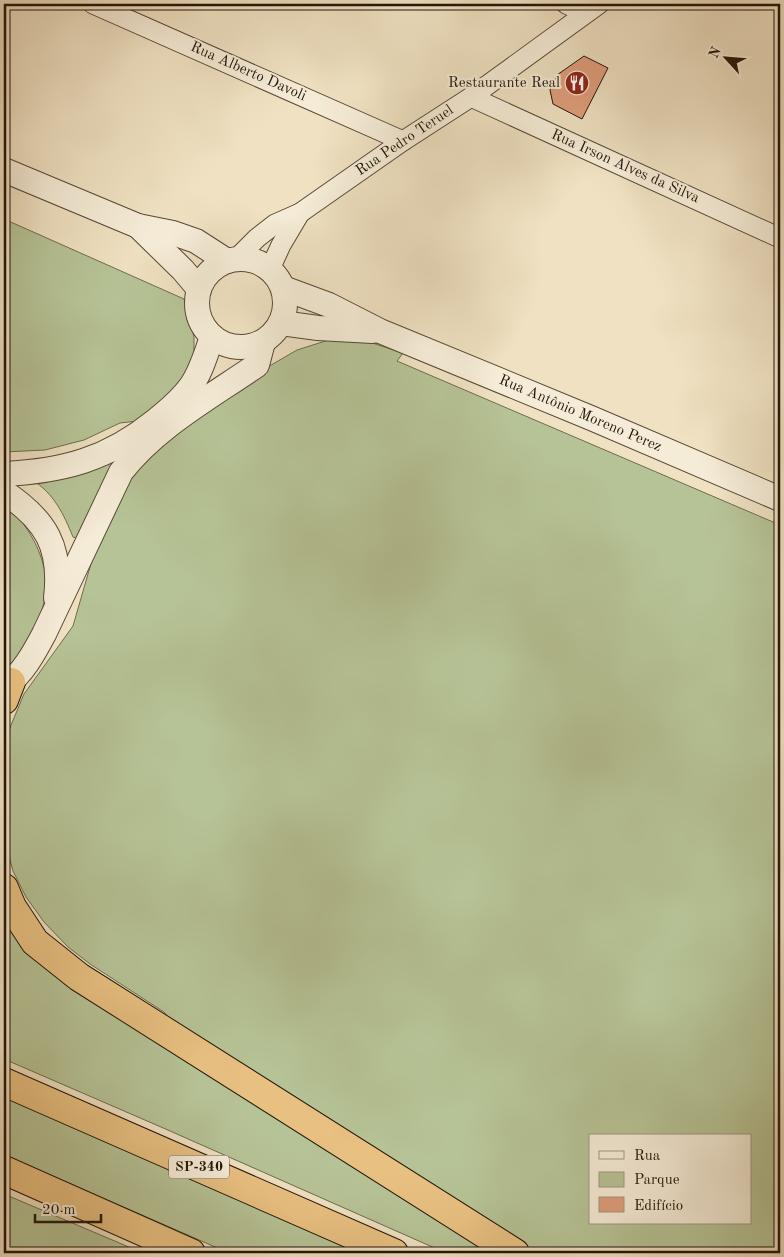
<svg xmlns="http://www.w3.org/2000/svg" width="784" height="1257" viewBox="0 0 784 1257" font-family="'Old Standard TT',serif">
	<style>
		.green { fill: #b6c396; stroke: #6c6c4e; fill-rule: evenodd }
		.building { fill: #df9d7b; stroke: #231507 }
		.lines { fill: none; stroke-linecap: round; stroke-linejoin: round }
		.minor-casing { stroke: #564836; stroke-width: 21 }
		.tertiary-casing { stroke: #564836; stroke-width: 26 }
		.motorway-casing { stroke: #231507; stroke-width: 30 }
		.minor { stroke: #f5ecd7; stroke-width: 19 }
		.tertiary { stroke: #f5ecd7; stroke-width: 24 }
		.motorway { stroke: #e8c081; stroke-width: 28 }
		.labels { text-anchor: middle; dominant-baseline: central; stroke-width: 4; stroke-linejoin: round; paint-order: stroke }
		.shield { fill: #f5ecd7; stroke: #625645; stroke-width: 1 }
		.shield-label { font-size: 14px; font-weight: bold; fill: #231507 }
		.street-label { font-size: 15px; fill: #231507; stroke: #f5ecd7 }
		.poi-label { font-size: 15px; fill: #231507; stroke: #f5ecd7; text-anchor: end }
	</style>
	<rect width="100%" height="100%" fill="#efe1c2"/>
	<filter id="stains"><feTurbulence type="fractalNoise" baseFrequency=".004" numOctaves="4"/><feColorMatrix values="0 0 0 0 .2 0 0 0 0 .09 0 0 0 0 .02 0 0 0 .5 -.17"/></filter>
	<radialGradient id="worn" r=".72"><stop offset=".6" stop-color="#630" stop-opacity="0"/><stop offset="1" stop-color="#630" stop-opacity=".3"/></radialGradient>
	<!-- green -->
	<g class="green">
		<path d="M4,219L184,299L194,337V359L173,393L138,421L120,423L84,440L45,450L4,452Z"/>
		<path d="M338,337L360,339L403,353L397,361L780,525V1253H533L176,1027L164,1012L90,964L68,947L44,922L26,897L13,871L4,838V751L9,730L24,694L73,626L92,560L124,483L160,442L266,368L297,350ZM590,1136H750V1223H590Z"/>
		<path d="M112,459L116,461L76,538L73,537C64,515 54,493 32,480Z"/>
		<path d="M4,506C17,514 27,527 34,541C40,552 44,565 46,578C48,601 35,637 20,654C16,660 9,665 4,671Z"/>
		<path d="M4,908L500,1253H446L161,1127L4,1059Z"/>
		<path d="M4,1096L362,1253H229L4,1155Z"/>
		<path d="M4,1194L143,1253L4,1252Z"/>
	</g>
	<!-- building -->
	<path class="building" d="M584,56L608,68L582,119L553,104L550,90L557,75Z"/>
	<g class="lines">
		<!-- minor casing -->
		<g class="minor-casing">
			<g id="minor">
				<path d="M93,4L403,141"/>
				<path d="M566,4L586,13"/>
				<path d="M471,97L780,238"/>
				<path d="M236,259L257,238L275,224L300,213L403,141L471,97L599,4"/>
				<path d="M270,269L281,245L300,213"/>
			</g>
		</g>
		<!-- tertiary casing -->
		<g class="tertiary-casing">
			<g id="tertiary">
				<path d="M4,170L138,226L173,233L196,241L227,261"/>
				<path d="M138,226L183,270L199,289"/>
				<circle cx="241" cy="303" r="44"/>
				<path d="M283,288L329,305L380,331L591,418L780,499"/>
				<path d="M281,323L318,328L373,331"/>
				<path d="M4,474C64,471 108,459 155,421C169,410 181,400 191,386C201,372 206,354 212,337"/>
				<path d="M4,492C46,520 62,547 56,598"/>
				<path d="M4,687C22,675 34,653 44,634L121,472C156,427 209,398 257,365L263,342"/>
			</g>
		</g>
		<!-- motorway casing -->
		<g class="motorway-casing">
			<g id="motorway">
				<path d="M4,700L11,682"/>
				<path d="M4,888L12,907L35,942L79,977L515,1253"/>
				<path d="M4,1082L394,1253"/>
				<path d="M4,1170L191,1253"/>
			</g>
		</g>
		<!-- minor -->
		<use href="#minor" class="minor"/>
		<!-- tertiary -->
		<use href="#tertiary" class="tertiary"/>
		<!-- motorway -->
		<use href="#motorway" class="motorway"/>
	</g>
	<!-- icons -->
	<defs>
		<g id="restaurant-disc" transform="scale(1.25)"><circle r="9.5" fill="#8f2418" stroke="#f5ecd7"/><path d="M-5-6h1v4h1v-4h1v4h1v-4h1v5L-1.5 .5V6h-2V.5L-5-1ZM5-6V6H3V1.5H1.5Q1.5-4 5-6Z" fill="#fff"/></g>
	</defs>
	<g fill-rule="evenodd">
		<use href="#restaurant-disc" x="577" y="83"/>
	</g>
	<g class="labels">
		<!-- shield labels -->
		<rect class="shield" x="169" y="1155.5" width="60" height="23" rx="4"/>
		<g class="shield-label">
			<text x="199" y="1167">SP-340</text>
		</g>
		<!-- street labels -->
		<g class="street-label">
			<text transform="translate(248 72) rotate(24)">Rua Alberto Davoli</text>
			<text transform="translate(405 141) rotate(-34)">Rua Pedro Teruel</text>
			<text transform="translate(625 167) rotate(24)">Rua Irson Alves da Silva</text>
			<text transform="translate(580 414) rotate(23)">Rua Antônio Moreno Perez</text>
		</g>
		<!-- poi labels -->
		<g class="poi-label">
			<text x="560" y="83">Restaurante Real</text>
		</g>
	</g>
	<!-- margin -->
	<rect width="784" height="1257" fill="none" stroke="#efe1c2" stroke-width="20"/>
	<rect x="5" y="5" width="774" height="1247" fill="none" stroke="#231507" stroke-width="2.5"/>
	<rect x="10" y="10" width="764" height="1237" fill="none" stroke="#231507"/>
	<!-- legend -->
	<rect x="589" y="1134" width="162" height="90" fill="#f5ecd7" stroke="#a19684"/>
	<rect x="599" y="1151" width="25" height="8" fill="#f5ecd7" stroke="#a19684"/>
	<text x="634" y="1160" font-size="15" fill="#231507">Rua</text>
	<rect x="599" y="1172" width="25" height="15" fill="#b6c396" stroke="#a19684"/>
	<text x="634" y="1184" font-size="15" fill="#231507">Parque</text>
	<rect x="599" y="1197" width="25" height="15" fill="#df9d7b" stroke="#a19684"/>
	<text x="634" y="1210" font-size="15" fill="#231507">Edifício</text>
	<!-- north arrow -->
	<g transform="translate(726 58) rotate(296)" stroke="#f5ecd7" stroke-width="4" paint-order="stroke">
	<path d="M0-4L9 19L0 12L-9 19Z" fill="#231507"/>
	<text y="-8" font-size="14" font-weight="bold" text-anchor="middle" fill="#231507">N</text>
	</g>
	<!-- scale -->
	<path d="M35 1214v8h66v-8" fill="none" stroke="#231507" stroke-width="2.5"/>
	<text x="42" y="1214" font-size="15" fill="#231507" stroke="#f5ecd7" stroke-width="4" paint-order="stroke">20 m</text>
	<rect width="100%" height="100%" filter="url(#stains)"/>
	<rect width="100%" height="100%" fill="url(#worn)"/>
</svg>
